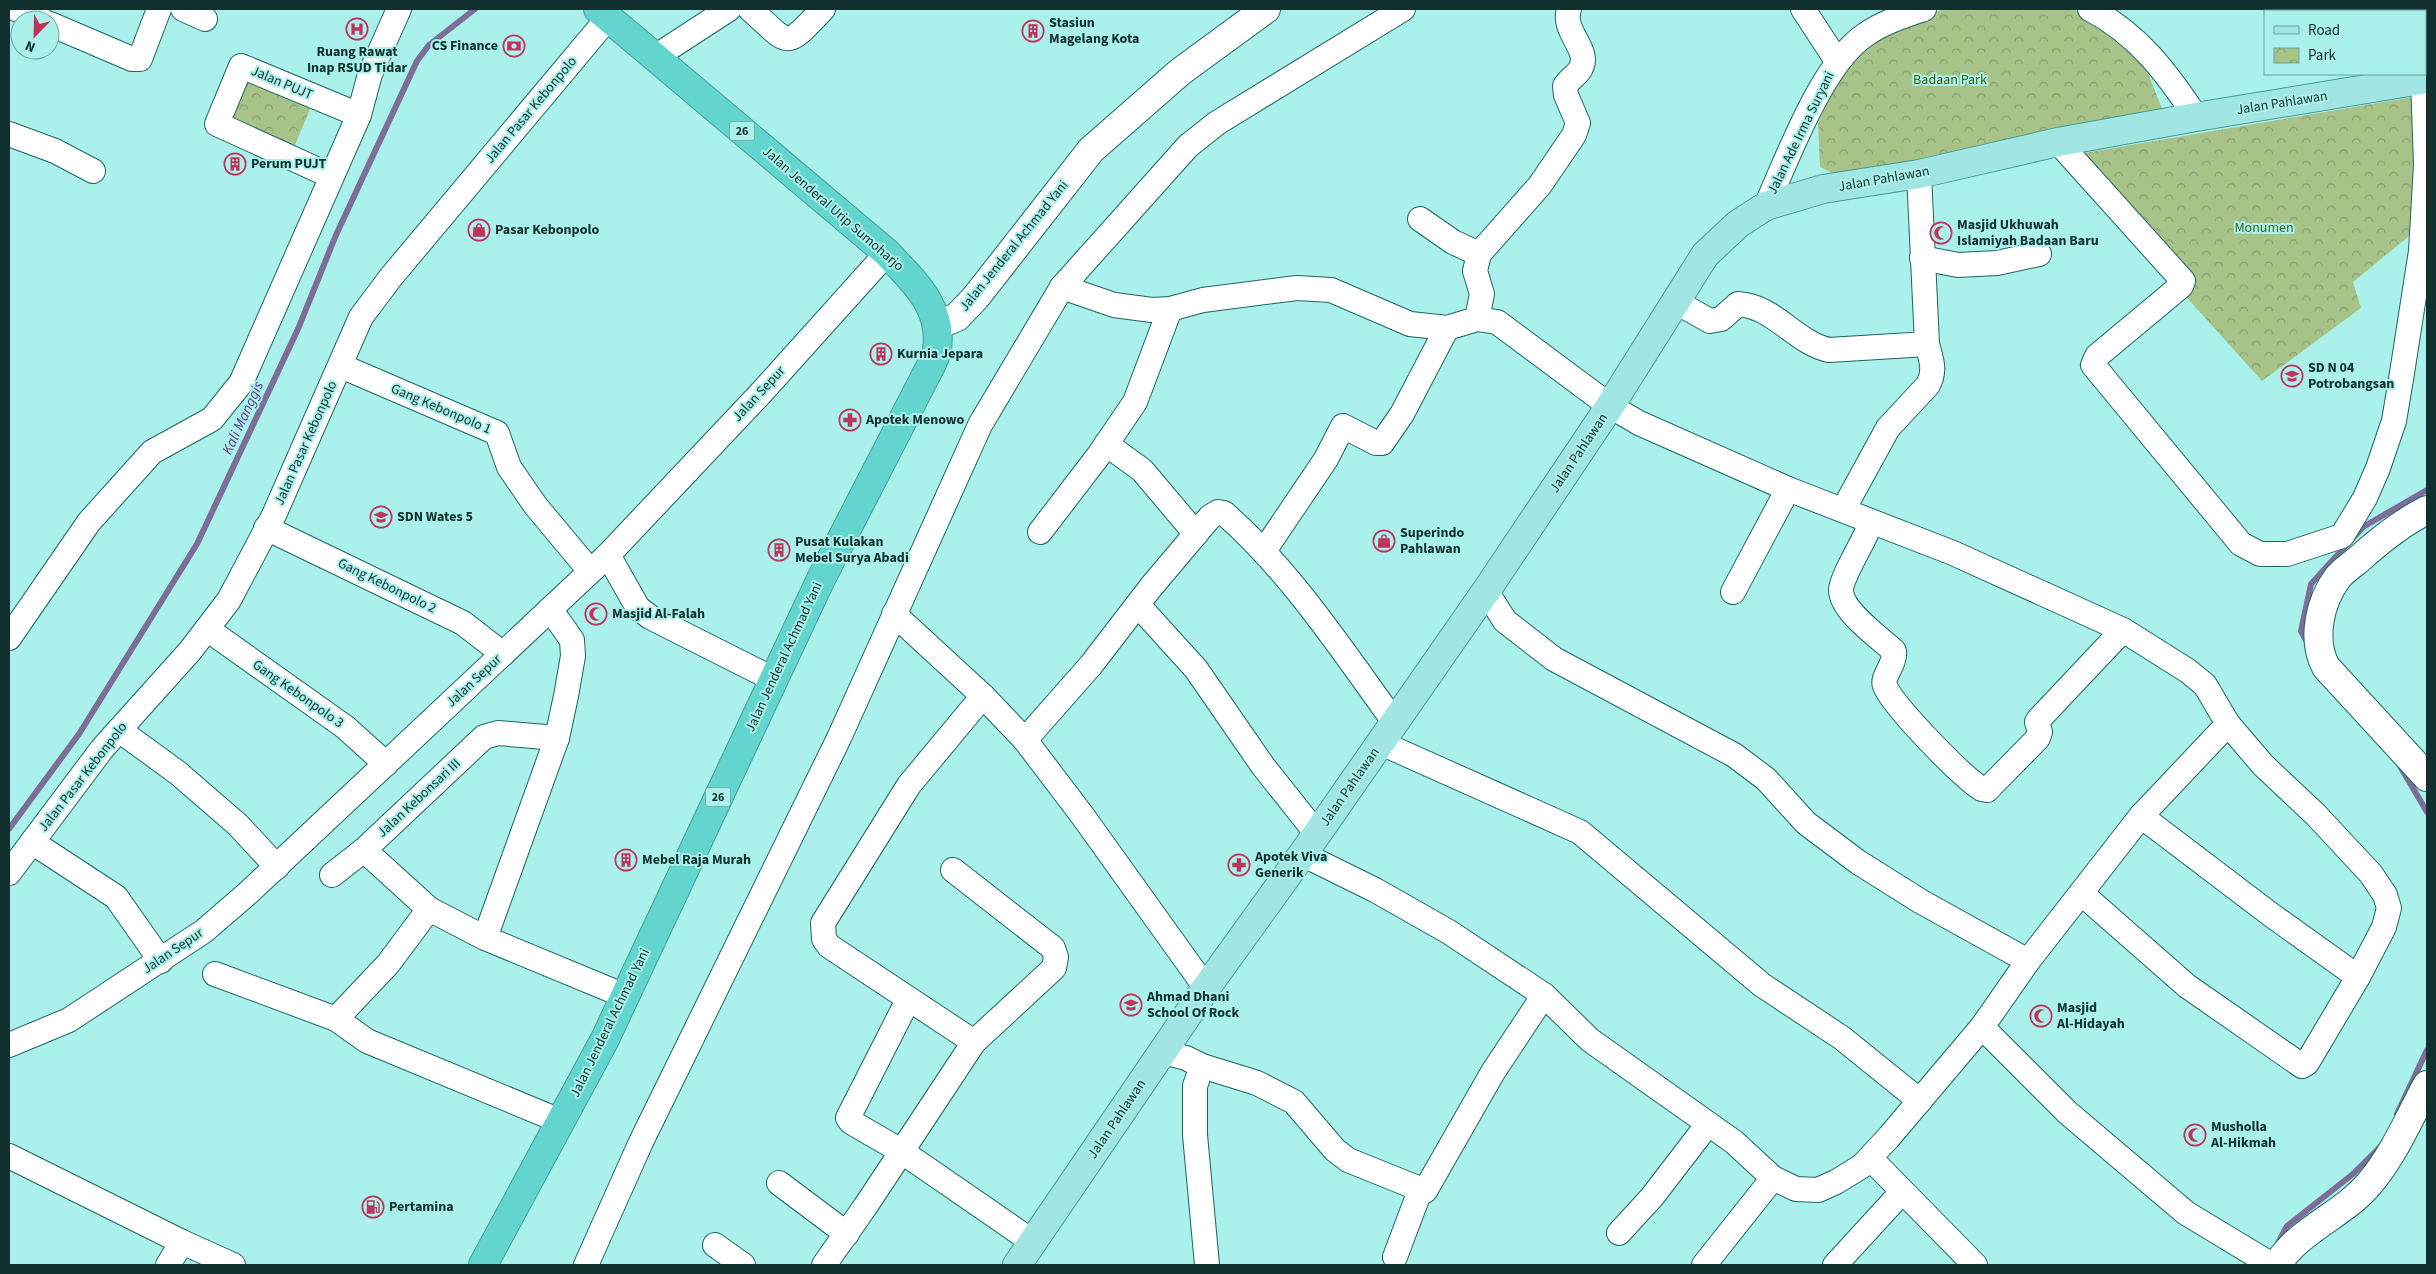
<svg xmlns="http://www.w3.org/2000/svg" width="2436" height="1274" viewBox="0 0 2436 1274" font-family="'Source Sans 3',sans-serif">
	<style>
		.park { fill: url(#park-crowns) }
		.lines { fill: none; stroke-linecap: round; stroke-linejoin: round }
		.stream { stroke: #7c6e99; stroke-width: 6 }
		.street-casing { stroke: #1c6662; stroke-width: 26 }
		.secondary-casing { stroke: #1c6662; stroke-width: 30 }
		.primary-casing { stroke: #469c96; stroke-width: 30 }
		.highway-casing { stroke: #469c96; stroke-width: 30 }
		.street { stroke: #fff; stroke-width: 24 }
		.secondary { stroke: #fff; stroke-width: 28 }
		.primary { stroke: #a1e6e2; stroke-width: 28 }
		.highway { stroke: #62d6ce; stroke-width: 28 }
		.labels { text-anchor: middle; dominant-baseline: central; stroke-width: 4; stroke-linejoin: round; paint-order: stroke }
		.shield { fill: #aaf1eb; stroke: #406a67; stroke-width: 1 }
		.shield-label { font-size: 12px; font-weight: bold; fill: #12302e }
		.poi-label { font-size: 14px; font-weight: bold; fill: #12302e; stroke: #aaf1eb; text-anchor: start }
		.park-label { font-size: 14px; fill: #435f18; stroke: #aaf1eb }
		.street-label { font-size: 14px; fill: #12302e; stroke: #aaf1eb }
		.water-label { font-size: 15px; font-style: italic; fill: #643784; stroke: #aaf1eb }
	</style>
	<defs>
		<pattern id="park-crowns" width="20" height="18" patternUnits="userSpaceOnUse" patternTransform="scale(1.25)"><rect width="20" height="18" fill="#a7c388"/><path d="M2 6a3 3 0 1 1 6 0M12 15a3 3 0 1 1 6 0" fill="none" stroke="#879f70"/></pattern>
	</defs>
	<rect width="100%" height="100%" fill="#aaf1eb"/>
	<!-- park -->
	<g class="park">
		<path d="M1945,9H2073L2127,41L2148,73L2162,109L1926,157L1845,179L1820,167L1818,124L1835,82L1861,47L1902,21Z"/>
		<path d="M246,72L313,102L292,152L226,121Z"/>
		<path d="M2419,96L2414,232L2353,282L2361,308L2262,381L2060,157Z"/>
	</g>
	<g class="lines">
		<!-- stream -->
		<g class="stream">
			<path d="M2308,644L2301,631L2311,584L2363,527L2427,490"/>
			<path d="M2400,766L2427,812"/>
			<path d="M9,829L79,734L197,544L298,329L336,235L417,61L429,45L475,9"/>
			<path d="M2397,1114L2427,1050"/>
			<path d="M2276,1247L2287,1226L2353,1174L2381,1146"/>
		</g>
		<!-- street casing -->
		<g class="street-casing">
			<g id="street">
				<path d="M16,9L42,20"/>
				<path d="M183,9L205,19"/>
				<path d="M750,9C791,46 784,50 823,9"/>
				<path d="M1803,9L1837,61"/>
				<path d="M2090,9C2138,34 2167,73 2196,117"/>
				<path d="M2389,9L2391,11"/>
				<path d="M2419,11L2427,9"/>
				<path d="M50,24L132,59H140L159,9"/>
				<path d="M655,57L729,9"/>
				<path d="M9,134L55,151L93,171"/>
				<path d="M2058,142L2183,281L2181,286L2097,356L2093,365L2241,544L2260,554H2287L2342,536L2365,498L2378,468L2394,421L2402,373L2421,251L2426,165L2423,79"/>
				<path d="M331,176L217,124L241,66L359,115"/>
				<path d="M1766,206C1788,157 1822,64 1865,35C1884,22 1903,16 1924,9"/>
				<path d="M1420,219L1453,242L1479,254"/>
				<path d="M1922,258L1958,265L1997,263L2039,254"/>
				<path d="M1062,287L1114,305L1152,310L1170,309L1203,300L1297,288L1331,290L1410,324L1447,328L1477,319L1497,322L1610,406L1639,423L1788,489L1953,553L2123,630L2188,671L2205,685L2228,724L2263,765L2316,815L2371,874L2385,895L2389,908L2384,927L2358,977L2307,1063L2302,1066L2187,986L2081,893"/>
				<path d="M1676,302L1710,321L1721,319L1738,304C1774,306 1796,343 1829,350L1927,344L1919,174"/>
				<path d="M1477,319L1482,294L1475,271L1479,254L1540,185L1574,135L1578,123L1566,95L1565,86C1569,80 1575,76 1579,71C1594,51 1561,33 1569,9"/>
				<path d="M341,366L497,433L509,467L535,505L590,571"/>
				<path d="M1106,444L1142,470L1196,534"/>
				<path d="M1843,510L1888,428L1928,385C1936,370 1931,359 1927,344"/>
				<path d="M266,528L463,623L503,654"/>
				<path d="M1040,532L1099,455L1135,402L1170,309"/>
				<path d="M1867,532C1862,544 1841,579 1841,590C1841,611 1879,637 1894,651C1896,664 1881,677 1885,686C1893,706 1963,778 1982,789L1987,790L2038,738L2040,732L2037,722L2039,719L2123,630"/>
				<path d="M1264,551L1326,459L1343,426L1376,443H1382L1402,414L1447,328"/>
				<path d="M608,555L638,608L650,617L773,679"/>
				<path d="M1486,591L1505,621L1554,659L1734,755L1766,779L1806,823L1858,862L1920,901L2028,961"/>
				<path d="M1733,592L1788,489"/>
				<path d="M1138,605L1196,669L1263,766L1317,834"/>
				<path d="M894,614L983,696L1025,740L1082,815L1206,988"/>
				<path d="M207,629L345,727L386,764"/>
				<path d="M9,638L89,522L152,452L212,419L241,383L359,115L370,74L399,9"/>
				<path d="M119,730L178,773L238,825L277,867"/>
				<path d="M557,738L498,733L484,737L364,850L429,909L485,938L625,996"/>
				<path d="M1025,740L1091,665L1151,587L1210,517L1218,512L1224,513C1292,573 1342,650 1395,723"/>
				<path d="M1381,743L1580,832L1762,985L1842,1038L1920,1101"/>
				<path d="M2141,816L2270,914L2358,977"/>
				<path d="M32,842L116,897L161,961"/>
				<path d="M1302,854L1375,890L1449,932L1544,995L1590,1040L1734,1142L1773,1178L1796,1189L1818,1190L1836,1182L1862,1166L1889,1137L1982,1027L2028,961L2141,816L2228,724"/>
				<path d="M953,870L1053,948L1056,957L1054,968L974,1042L829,946L824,939L823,923L909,785L983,696"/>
				<path d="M9,873L102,749L190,651L229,600L274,515L361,317L391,277L608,18"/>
				<path d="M332,875L364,850"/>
				<path d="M485,938L557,738L566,696L573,656L572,640L550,609"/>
				<path d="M215,974L336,1019L367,1041L560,1121"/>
				<path d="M908,1000L848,1118L851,1122L901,1151L1033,1242"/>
				<path d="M336,1019L388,964L429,909"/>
				<path d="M1982,1027L2068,1113L2186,1213L2272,1265"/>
				<path d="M9,1045L69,1020L204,931L248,893L608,555L761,393L887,253"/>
				<path d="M1163,1052L1186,1058L1202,1066L1257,1083L1294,1102L1335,1150L1348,1160L1425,1191L1493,1072L1544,995"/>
				<path d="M1202,1066L1195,1086V1135L1207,1265"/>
				<path d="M9,1156L182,1242L233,1265"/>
				<path d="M1870,1158L1975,1265"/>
				<path d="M779,1183L847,1234"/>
				<path d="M1619,1233L1652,1197L1708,1124"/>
				<path d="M715,1245L743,1265"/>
				<path d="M1395,1257L1421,1188"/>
				<path d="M168,1265L182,1242"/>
				<path d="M586,1265L641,1142L839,738L980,425L1062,287L1188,146L1217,123L1403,9"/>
				<path d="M824,1265L865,1207L974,1042"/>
				<path d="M1704,1265L1773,1178"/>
				<path d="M1835,1265L1902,1192"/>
			</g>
		</g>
		<!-- secondary casing -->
		<g class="secondary-casing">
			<g id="secondary">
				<path d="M938,325L957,317L976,297L1091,150L1180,72L1266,9"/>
				<path d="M2427,510C2401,523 2380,540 2359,559C2352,565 2344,570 2338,577C2320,601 2311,639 2326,667L2427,777"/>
				<path d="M2277,1265C2298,1230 2343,1215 2369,1184C2394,1155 2409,1118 2427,1085"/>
			</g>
		</g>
		<!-- primary casing -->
		<g class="primary-casing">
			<path id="primary" d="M1017,1265L1206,988L1317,834L1486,591L1610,406L1705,255L1738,224L1766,206L1823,189L1919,174L2058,142L2196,117L2427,79"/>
		</g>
		<!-- highway casing -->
		<g class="highway-casing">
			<path id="highway" d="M483,1265L605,1039L820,581L925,377C929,369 936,358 937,349C943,306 913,281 887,253L598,9"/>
		</g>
		<!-- street -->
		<use href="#street" class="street"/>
		<!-- secondary -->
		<use href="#secondary" class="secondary"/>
		<!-- primary -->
		<use href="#primary" class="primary"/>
		<!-- highway -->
		<use href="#highway" class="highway"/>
	</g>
	<!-- icons -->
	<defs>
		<g id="hospital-ring" transform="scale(1.125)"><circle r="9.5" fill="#aaf1eb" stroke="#c2335c" stroke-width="1.5"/><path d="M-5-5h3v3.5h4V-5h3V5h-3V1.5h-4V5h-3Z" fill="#c2335c"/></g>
		<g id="building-ring" transform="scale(1.125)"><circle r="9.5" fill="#aaf1eb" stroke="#c2335c" stroke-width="1.5"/><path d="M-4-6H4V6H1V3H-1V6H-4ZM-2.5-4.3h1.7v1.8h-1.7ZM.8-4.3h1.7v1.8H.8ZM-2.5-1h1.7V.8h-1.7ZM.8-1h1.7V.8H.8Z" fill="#c2335c"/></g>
		<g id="bank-ring" transform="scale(1.125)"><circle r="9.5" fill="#aaf1eb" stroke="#c2335c" stroke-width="1.5"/><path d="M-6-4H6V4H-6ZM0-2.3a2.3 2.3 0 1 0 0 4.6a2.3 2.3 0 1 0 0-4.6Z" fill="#c2335c"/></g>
		<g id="shop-ring" transform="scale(1.125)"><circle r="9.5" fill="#aaf1eb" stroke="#c2335c" stroke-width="1.5"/><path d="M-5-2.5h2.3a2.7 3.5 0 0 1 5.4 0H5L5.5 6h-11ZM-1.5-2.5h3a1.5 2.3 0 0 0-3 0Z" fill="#c2335c"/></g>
		<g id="mosque-ring" transform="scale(1.125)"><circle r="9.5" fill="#aaf1eb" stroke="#c2335c" stroke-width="1.5"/><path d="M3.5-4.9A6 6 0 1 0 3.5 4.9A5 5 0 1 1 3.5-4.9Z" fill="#c2335c"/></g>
		<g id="school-ring" transform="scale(1.125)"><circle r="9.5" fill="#aaf1eb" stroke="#c2335c" stroke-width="1.5"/><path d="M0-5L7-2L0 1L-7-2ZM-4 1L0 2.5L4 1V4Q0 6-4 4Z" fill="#c2335c"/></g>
		<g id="pharmacy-ring" transform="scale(1.125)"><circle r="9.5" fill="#aaf1eb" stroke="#c2335c" stroke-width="1.5"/><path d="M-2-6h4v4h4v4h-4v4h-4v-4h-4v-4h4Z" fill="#c2335c"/></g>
		<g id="fuel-ring" transform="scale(1.125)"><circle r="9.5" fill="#aaf1eb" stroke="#c2335c" stroke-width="1.5"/><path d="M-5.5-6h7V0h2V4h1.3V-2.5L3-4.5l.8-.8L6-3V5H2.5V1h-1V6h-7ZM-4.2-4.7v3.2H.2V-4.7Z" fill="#c2335c"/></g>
	</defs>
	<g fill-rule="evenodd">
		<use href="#hospital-ring" x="357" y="29"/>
		<use href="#building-ring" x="1033" y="31"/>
		<use href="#bank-ring" x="514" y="46"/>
		<use href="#building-ring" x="235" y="164"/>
		<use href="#shop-ring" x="479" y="230"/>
		<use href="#mosque-ring" x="1941" y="233"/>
		<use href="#building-ring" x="881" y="354"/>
		<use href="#school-ring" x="2292" y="376"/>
		<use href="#pharmacy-ring" x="850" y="420"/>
		<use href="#school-ring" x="381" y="517"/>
		<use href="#shop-ring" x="1384" y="541"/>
		<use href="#building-ring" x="779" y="550"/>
		<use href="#mosque-ring" x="596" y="614"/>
		<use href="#building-ring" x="626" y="860"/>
		<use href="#pharmacy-ring" x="1239" y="865"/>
		<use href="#school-ring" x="1131" y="1005"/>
		<use href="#mosque-ring" x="2041" y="1016"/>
		<use href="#mosque-ring" x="2195" y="1135"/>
		<use href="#fuel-ring" x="373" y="1207"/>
	</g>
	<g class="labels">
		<!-- shield labels -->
		<g class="shield">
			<rect x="729.5" y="121.5" width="25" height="19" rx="4"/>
			<rect x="705.5" y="787.5" width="25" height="19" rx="4"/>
		</g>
		<g class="shield-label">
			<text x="742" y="131">26</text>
			<text x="718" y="797">26</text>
		</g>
		<!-- poi labels -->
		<g class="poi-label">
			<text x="1049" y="23">Stasiun<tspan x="1049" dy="16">Magelang Kota</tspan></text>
			<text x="498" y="46" text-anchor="end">CS Finance</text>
			<text x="357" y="52" text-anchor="middle">Ruang Rawat<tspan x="357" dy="16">Inap RSUD Tidar</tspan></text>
			<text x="251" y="164">Perum PUJT</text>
			<text x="1957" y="225">Masjid Ukhuwah<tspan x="1957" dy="16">Islamiyah Badaan Baru</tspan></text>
			<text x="495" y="230">Pasar Kebonpolo</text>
			<text x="897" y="354">Kurnia Jepara</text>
			<text x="2308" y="368">SD N 04<tspan x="2308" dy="16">Potrobangsan</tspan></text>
			<text x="866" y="420">Apotek Menowo</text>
			<text x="397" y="517">SDN Wates 5</text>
			<text x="1400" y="533">Superindo<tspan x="1400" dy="16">Pahlawan</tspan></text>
			<text x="795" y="542">Pusat Kulakan<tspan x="795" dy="16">Mebel Surya Abadi</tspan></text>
			<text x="612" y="614">Masjid Al-Falah</text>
			<text x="1255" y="857">Apotek Viva<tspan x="1255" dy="16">Generik</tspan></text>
			<text x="642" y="860">Mebel Raja Murah</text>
			<text x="1147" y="997">Ahmad Dhani<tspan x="1147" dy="16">School Of Rock</tspan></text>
			<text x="2057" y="1008">Masjid<tspan x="2057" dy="16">Al-Hidayah</tspan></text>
			<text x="2211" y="1127">Musholla<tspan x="2211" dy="16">Al-Hikmah</tspan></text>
			<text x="389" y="1207">Pertamina</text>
		</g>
		<!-- park labels -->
		<g class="park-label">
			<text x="1950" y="80">Badaan Park</text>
			<text x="2264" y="228">Monumen</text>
		</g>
		<!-- street labels -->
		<g class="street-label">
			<text transform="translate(282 83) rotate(23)">Jalan PUJT</text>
			<text transform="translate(2282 103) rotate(-9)">Jalan Pahlawan</text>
			<text transform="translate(531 110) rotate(-50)">Jalan Pasar Kebonpolo</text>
			<text transform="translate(1801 133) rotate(-64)">Jalan Ade Irma Suryani</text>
			<text transform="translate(1884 179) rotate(-10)">Jalan Pahlawan</text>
			<text transform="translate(833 209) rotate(41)">Jalan Jenderal Urip Sumoharjo</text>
			<text transform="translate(1014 246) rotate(-51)">Jalan Jenderal Achmad Yani</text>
			<text transform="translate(759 394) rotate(-47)">Jalan Sepur</text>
			<text transform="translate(441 409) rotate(23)">Gang Kebonpolo 1</text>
			<text transform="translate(306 443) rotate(-66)">Jalan Pasar Kebonpolo</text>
			<text transform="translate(1579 453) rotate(-56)">Jalan Pahlawan</text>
			<text transform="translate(387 586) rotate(26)">Gang Kebonpolo 2</text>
			<text transform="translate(784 657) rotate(-65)">Jalan Jenderal Achmad Yani</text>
			<text transform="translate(474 681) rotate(-43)">Jalan Sepur</text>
			<text transform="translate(298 694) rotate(35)">Gang Kebonpolo 3</text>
			<text transform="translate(83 777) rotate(-52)">Jalan Pasar Kebonpolo</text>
			<text transform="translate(1350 787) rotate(-55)">Jalan Pahlawan</text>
			<text transform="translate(419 798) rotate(-43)">Jalan Kebonsari III</text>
			<text transform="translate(173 951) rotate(-34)">Jalan Sepur</text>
			<text transform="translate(610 1023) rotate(-64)">Jalan Jenderal Achmad Yani</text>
			<text transform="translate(1117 1119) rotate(-56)">Jalan Pahlawan</text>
		</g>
		<!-- water labels -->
		<g class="water-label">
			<text transform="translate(243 418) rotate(-65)">Kali Manggis</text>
		</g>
	</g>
	<!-- border -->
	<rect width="2436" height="1274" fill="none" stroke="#12302e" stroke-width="20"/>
	<!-- legend -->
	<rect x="2264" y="10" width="162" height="65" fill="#aaf1eb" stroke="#6da49f"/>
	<rect x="2274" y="26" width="25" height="8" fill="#a1e6e2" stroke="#6da49f"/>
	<text x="2308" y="35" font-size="15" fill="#12302e">Road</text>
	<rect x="2274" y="48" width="25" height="15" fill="url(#park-crowns)" stroke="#6da49f"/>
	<text x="2308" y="60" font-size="15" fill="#12302e">Park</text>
	<!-- north arrow -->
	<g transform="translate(35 35) rotate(203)"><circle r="24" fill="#aaf1eb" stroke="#6da49f"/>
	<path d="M0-4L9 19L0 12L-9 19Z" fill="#c2335c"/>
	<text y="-8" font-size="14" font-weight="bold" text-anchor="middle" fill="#12302e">N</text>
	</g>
</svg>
